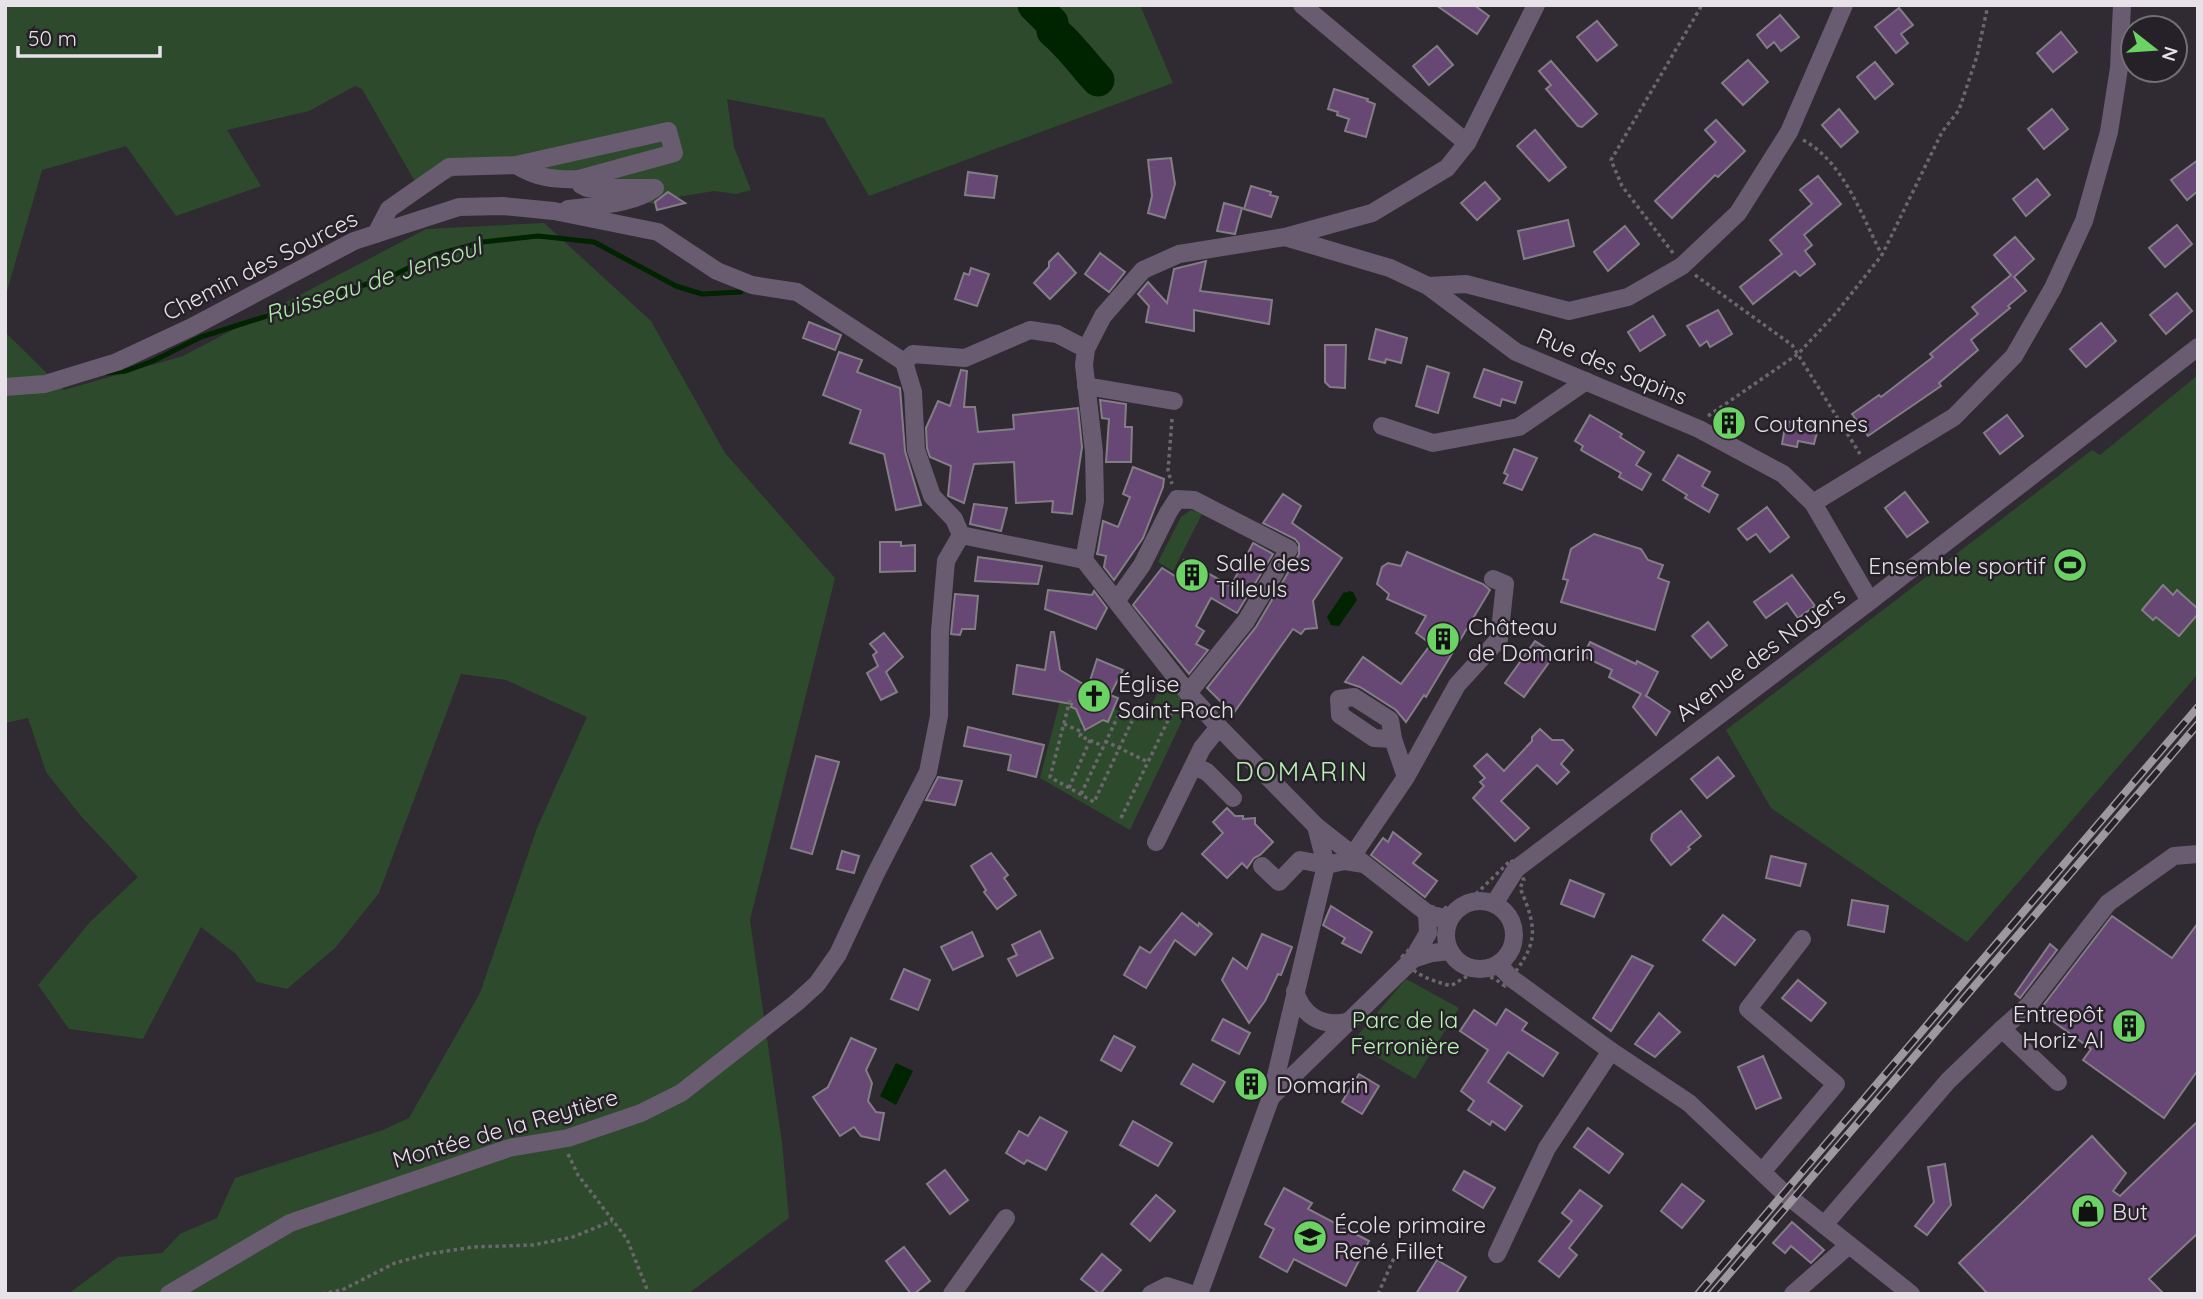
<svg xmlns="http://www.w3.org/2000/svg" width="2203" height="1299" viewBox="0 0 2203 1299" font-family="Quicksand,sans-serif">
	<style>
		.green { fill: #2e4a2c }
		.water { fill: #002300 }
		.lines { fill: none; stroke-linecap: round; stroke-linejoin: round }
		.stream { stroke: #002300; stroke-width: 5 }
		.river { stroke: #002300; stroke-width: 33 }
		.building { fill: #674774; stroke: #837d86; stroke-width: 2 }
		.path { stroke: #6c666d; stroke-width: 3.5; stroke-dasharray: 3.5 3.5; stroke-linecap: butt }
		.minor { stroke: #695b70; stroke-width: 18 }
		.rail-casing { stroke: #9d989e; stroke-width: 8 }
		.rail { stroke: #262128; stroke-width: 5; stroke-dasharray: 16; stroke-linecap: butt }
		.labels { text-anchor: middle; dominant-baseline: central; stroke-width: 5; stroke-linejoin: round; paint-order: stroke }
		.street-label { font-size: 23px; fill: #e6e2e7; stroke: #262128 }
		.poi-label { font-size: 23px; fill: #e6e2e7; stroke: #262128; text-anchor: start }
		.park-label { font-size: 23px; fill: #b8f6b3; stroke: #262128 }
		.water-label { font-size: 24px; font-style: italic; fill: #adeba8; stroke: #262128 }
		.quarter-label { font-size: 26px; letter-spacing: 2px; fill: #b7efb2; stroke: #262128 }
	</style>
	<rect width="100%" height="100%" fill="#302a32"/>
	<!-- green -->
	<g class="green">
		<path d="M5,5H1140L1173,83L869,196L824,118L727,99L734,147L751,190L736,194L714,191L677,197L672,206L633,201L508,173H461L421,192L362,89L355,86L309,111L227,130L261,186L176,216L126,146L42,170L5,298Z"/>
		<path d="M544,223L651,321L725,453L835,578L750,920L782,1143L789,1218L688,1294H68L118,1257L162,1253L180,1234L217,1218L235,1178L383,1130L409,1118L480,993L537,828L587,717L506,680L461,674L379,893L335,948L287,989L257,982L236,954L201,927L143,1039L69,1029L38,985L90,922L138,877L81,816L46,772L28,718L5,723V332L64,390L183,356L426,229Z"/>
		<path d="M2198,375V674L1967,942L1771,808L1726,730L2092,450L2100,455Z"/>
		<path d="M1191,510L1202,514L1173,571L1158,562L1181,517Z"/>
		<path d="M1165,677L1190,704L1130,830L1040,778L1062,693L1074,699L1070,707L1080,711L1083,722L1080,726L1085,731L1090,730L1091,726L1102,720L1108,722L1114,709L1144,721Z"/>
		<path d="M1406,979L1459,1008L1415,1079L1352,1042Z"/>
	</g>
	<!-- water -->
	<g class="water">
		<path d="M1349,591L1353,592L1357,600L1339,626L1331,625L1327,617L1344,592L1346,593Z"/>
		<path d="M896,1063L913,1071L896,1105L880,1096Z"/>
	</g>
	<g class="lines">
		<!-- stream -->
		<path class="stream" d="M107,373L126,371L153,361L201,337L392,276L435,255L483,242L538,236L594,242L676,286L702,294L741,292"/>
		<!-- river -->
		<path class="river" d="M1034,5L1052,23L1053,31C1070,45 1083,64 1098,80"/>
	</g>
	<!-- building -->
	<g class="building">
		<path d="M1436,5H1474L1489,16L1477,34Z"/>
		<path d="M1899,8L1913,25L1901,34L1908,43L1896,53L1875,27Z"/>
		<path d="M1780,15L1799,37L1781,51L1774,42L1767,48L1757,35Z"/>
		<path d="M1597,21L1617,45L1597,61L1577,37Z"/>
		<path d="M2061,32L2077,52L2053,72L2037,53Z"/>
		<path d="M1437,46L1453,65L1429,85L1413,66Z"/>
		<path d="M1748,60L1768,82L1743,105L1722,83Z"/>
		<path d="M1551,61L1597,114L1582,127L1578,126L1546,89L1551,85L1539,71Z"/>
		<path d="M1875,62L1893,84L1875,99L1857,77Z"/>
		<path d="M1334,89L1368,99L1367,101L1375,104L1366,137L1345,131L1349,119L1337,115L1338,112L1328,109Z"/>
		<path d="M1839,109L1858,132L1841,147L1822,125Z"/>
		<path d="M2052,109L2068,129L2044,149L2028,129Z"/>
		<path d="M1716,120L1745,151L1718,177L1715,175L1672,218L1655,201L1716,142L1705,130Z"/>
		<path d="M1535,130L1566,167L1549,181L1517,146Z"/>
		<path d="M1171,158L1175,184L1165,218L1148,213L1152,196L1148,160Z"/>
		<path d="M2198,160V191L2187,200L2171,180Z"/>
		<path d="M968,172L997,176L994,198L965,195Z"/>
		<path d="M1818,176L1841,204L1804,235L1812,245L1805,251L1815,264L1800,276L1795,271L1753,304L1740,287L1782,254L1770,240L1812,204L1800,190Z"/>
		<path d="M2037,179L2050,195L2026,216L2013,199Z"/>
		<path d="M1485,182L1500,199L1477,220L1461,203Z"/>
		<path d="M1251,186L1271,192L1270,195L1278,197L1271,217L1244,209Z"/>
		<path d="M668,192L685,203L657,210L655,202Z"/>
		<path d="M1224,203L1242,208L1235,234L1217,231Z"/>
		<path d="M1568,220L1574,246L1524,259L1518,231Z"/>
		<path d="M2177,225L2192,244L2165,267L2149,248Z"/>
		<path d="M1625,226L1639,244L1608,271L1594,252Z"/>
		<path d="M2015,237L2034,259L2014,277L2026,291L2008,306L2010,308L1971,340L1978,350L1939,383L1941,386L1868,436L1852,414L1879,395L1881,397L1933,357L1930,354L1978,314L1972,307L2011,275L1994,255Z"/>
		<path d="M1058,253L1076,273L1050,299L1034,283L1049,267V262Z"/>
		<path d="M1100,253L1125,272L1109,292L1085,274Z"/>
		<path d="M1206,261L1200,291L1272,300L1269,324L1194,310V331L1146,322L1149,306L1138,294L1148,282L1167,303L1174,269Z"/>
		<path d="M971,268L989,274L977,306L955,299L964,273L969,275Z"/>
		<path d="M2177,293L2192,311L2166,334L2150,315Z"/>
		<path d="M1718,310L1732,334L1710,347L1707,341L1700,346L1687,326Z"/>
		<path d="M1653,316L1665,335L1640,351L1628,332Z"/>
		<path d="M809,322L841,335L835,350L803,338Z"/>
		<path d="M2101,323L2116,341L2086,367L2070,349Z"/>
		<path d="M1376,329L1407,338L1401,363L1386,359L1385,363L1369,359Z"/>
		<path d="M1325,345H1346L1345,388L1330,387L1325,382Z"/>
		<path d="M839,352L862,360L857,372L900,388L905,451L921,505L896,510L884,454L850,443L861,410L823,395Z"/>
		<path d="M1427,366L1449,373L1438,413L1416,406Z"/>
		<path d="M1484,369L1522,382L1515,403L1502,399L1500,406L1474,397Z"/>
		<path d="M961,370L967,371L964,407H975L978,432L1014,429L1013,415L1078,408L1082,447L1072,514L1052,512L1053,501L1016,503L1014,462L974,464L964,503L948,496L951,466L930,457L927,448L926,428L938,401L950,406Z"/>
		<path d="M1100,400L1126,404L1125,427H1132L1131,462H1106L1109,419L1102,418Z"/>
		<path d="M1590,415L1622,434L1620,437L1644,452L1636,465L1651,474L1642,490L1619,477L1621,473L1581,450L1583,446L1575,441Z"/>
		<path d="M2007,415L2023,436L2000,454L1984,433Z"/>
		<path d="M1786,421L1818,428L1814,444L1798,441L1797,447L1782,444Z"/>
		<path d="M1514,449L1537,458L1522,490L1504,483L1508,475L1504,473Z"/>
		<path d="M1678,455L1710,472L1702,486L1718,495L1709,512L1685,498L1687,495L1663,480Z"/>
		<path d="M1133,467L1164,479L1163,487L1143,538L1114,580L1104,567L1106,556L1097,554L1098,550L1103,521L1118,527L1130,497L1123,494Z"/>
		<path d="M1905,492L1928,522L1907,537L1885,508Z"/>
		<path d="M1283,494L1301,506L1292,523L1342,558L1313,601L1317,628L1305,629L1301,634L1293,629L1233,714L1207,688L1256,627L1299,554V544L1295,539L1263,523Z"/>
		<path d="M974,504L1007,508L1001,531L970,524Z"/>
		<path d="M1767,507L1789,537L1770,552L1756,534L1747,540L1738,529Z"/>
		<path d="M1594,534L1641,549L1648,560L1663,565L1658,578L1669,582L1655,630L1561,602L1568,580L1563,579L1571,549Z"/>
		<path d="M880,542H901V546L915,545V571L880,572Z"/>
		<path d="M1253,543L1273,554L1237,613L1211,598L1196,626L1204,631L1196,644L1208,650L1189,674L1133,605L1162,568L1175,576L1184,560L1231,586Z"/>
		<path d="M1407,552L1483,584L1490,590L1426,697L1424,695L1406,722L1396,710L1360,687L1345,682L1363,657L1401,684L1431,644L1416,633L1426,616L1387,599L1389,594L1377,584L1382,567L1388,563L1401,566Z"/>
		<path d="M978,557L1042,566L1038,584L975,581Z"/>
		<path d="M1792,575L1815,606L1798,618L1787,603L1766,618L1754,602Z"/>
		<path d="M2163,585L2173,595L2177,590L2198,609V614L2179,636L2156,617L2153,620L2142,610Z"/>
		<path d="M1048,590L1092,595L1094,591L1107,608L1096,629L1045,609Z"/>
		<path d="M955,594L978,596L975,629H962L960,635L951,634Z"/>
		<path d="M1708,622L1727,645L1711,658L1692,636Z"/>
		<path d="M1051,632H1054L1060,670L1088,687L1097,659L1123,670L1110,695L1118,698L1108,722L1103,720L1085,730L1076,709L1071,707L1072,704L1013,694L1017,665L1045,670Z"/>
		<path d="M884,633L903,657L886,672L897,692L881,700L867,673L878,666L873,655L877,652L870,644Z"/>
		<path d="M1535,641L1555,654L1524,697L1505,683Z"/>
		<path d="M1590,642L1636,664L1637,661L1658,672L1646,696L1645,695L1670,712L1656,735L1633,707L1641,694L1609,677L1612,670L1583,656Z"/>
		<path d="M968,727L1044,745L1036,777L1008,770L1011,755L964,746Z"/>
		<path d="M1540,729L1552,740H1563L1573,750L1561,764L1569,772L1557,784L1537,765L1501,801L1529,828L1515,841L1473,798L1484,786L1480,782L1485,778L1474,766L1487,754L1504,771L1532,741V737Z"/>
		<path d="M816,756L839,762L812,854L791,848Z"/>
		<path d="M1718,757L1734,776L1707,798L1691,779Z"/>
		<path d="M938,777L962,781L955,805L926,800Z"/>
		<path d="M1227,808L1235,816H1243V819L1255,818V824L1273,842L1260,855L1254,858L1247,868L1242,863L1227,878L1202,854L1223,833L1213,822Z"/>
		<path d="M1681,811L1701,836L1688,847L1690,849L1671,865L1651,840L1652,834Z"/>
		<path d="M1393,832L1421,854L1413,863L1437,881L1425,897L1371,855L1383,838L1388,842Z"/>
		<path d="M842,851L859,856L854,873L837,869Z"/>
		<path d="M991,853L1008,875L1004,878L1016,895L997,909L984,892L986,890L971,866Z"/>
		<path d="M1771,856L1806,864L1800,886L1766,878Z"/>
		<path d="M1570,880L1604,894L1594,917L1561,904Z"/>
		<path d="M1852,900L1888,906L1884,932L1848,925Z"/>
		<path d="M1331,906L1372,932L1361,953L1342,943L1345,938L1323,925Z"/>
		<path d="M1182,913L1198,926L1199,923L1212,934L1195,955L1175,940L1146,988L1124,975L1140,947L1150,953Z"/>
		<path d="M1723,915L1755,940L1735,965L1703,940Z"/>
		<path d="M2112,916L2172,958L2198,923V1070L2164,1118L2083,1060L2091,1049L2039,1011Z"/>
		<path d="M1040,931L1053,958L1017,976L1008,959L1017,955L1012,945Z"/>
		<path d="M972,932L983,956L953,970L941,947Z"/>
		<path d="M1262,934L1292,947L1281,975L1278,974L1265,1001L1249,1023L1222,980L1233,958L1247,969Z"/>
		<path d="M2050,944L2057,950L2020,998L2015,994Z"/>
		<path d="M1632,956L1653,966L1611,1031L1593,1018Z"/>
		<path d="M904,969L930,980L918,1010L891,999Z"/>
		<path d="M1798,980L1826,1003L1811,1021L1782,998Z"/>
		<path d="M1506,1009L1527,1023L1522,1030L1558,1053L1543,1076L1508,1052L1488,1082L1522,1106L1505,1130L1492,1121L1490,1125L1468,1110L1474,1101L1461,1091L1488,1050L1460,1031L1474,1010L1496,1025Z"/>
		<path d="M1659,1013L1680,1032L1655,1057L1635,1044Z"/>
		<path d="M1223,1019L1250,1033L1239,1054L1212,1040Z"/>
		<path d="M1114,1036L1135,1047L1121,1071L1101,1060Z"/>
		<path d="M851,1038L876,1049L866,1070L872,1083L868,1101L876,1112L884,1113L879,1140L861,1136L854,1127L840,1136L813,1097L828,1087Z"/>
		<path d="M1763,1056L1781,1098L1756,1109L1738,1067Z"/>
		<path d="M1193,1064L1225,1082L1213,1102L1181,1084Z"/>
		<path d="M1359,1074L1379,1086L1362,1114L1342,1102Z"/>
		<path d="M1040,1117L1067,1132L1046,1170L1027,1160L1024,1164L1006,1153L1019,1131L1028,1136Z"/>
		<path d="M1133,1121L1172,1143L1158,1166L1120,1145Z"/>
		<path d="M2198,1121V1233L2149,1279L2164,1294H1988L1959,1263L2092,1136L2126,1173L2113,1191L2120,1196Z"/>
		<path d="M1588,1128L1623,1154L1609,1173L1574,1147Z"/>
		<path d="M1945,1164L1951,1205L1927,1235L1915,1226L1934,1202L1928,1167Z"/>
		<path d="M945,1170L968,1200L950,1214L927,1184Z"/>
		<path d="M1464,1171L1495,1188L1483,1208L1453,1190Z"/>
		<path d="M1682,1184L1704,1201L1682,1228L1661,1211Z"/>
		<path d="M1284,1188L1312,1203L1308,1209L1369,1241L1346,1286L1294,1259L1287,1272L1260,1257L1274,1229L1265,1224Z"/>
		<path d="M1580,1190L1602,1206L1569,1248L1577,1255L1559,1277L1539,1261L1572,1221L1562,1213Z"/>
		<path d="M1156,1195L1175,1211L1150,1241L1131,1224Z"/>
		<path d="M1792,1222L1824,1250L1811,1263L1791,1246L1785,1253L1773,1243Z"/>
		<path d="M904,1247L930,1281L914,1294H911L886,1261Z"/>
		<path d="M1102,1254L1121,1270L1100,1294L1081,1279Z"/>
		<path d="M1437,1260L1466,1277L1456,1294H1416Z"/>
	</g>
	<g class="lines">
		<!-- path -->
		<g class="path">
			<path d="M1803,140C1844,162 1861,215 1882,255"/>
			<path d="M1673,253L1622,186L1611,160L1702,5"/>
			<path d="M1695,275L1792,345L1860,454"/>
			<path d="M1708,416L1798,354L1836,313L1882,255L1942,132L1959,110L1977,56L1988,5"/>
			<path d="M1172,419L1168,471L1172,484"/>
			<path d="M1070,700L1050,777L1094,802L1132,721"/>
			<path d="M1064,724L1082,732L1080,736L1103,746"/>
			<path d="M1105,741L1148,762"/>
			<path d="M1069,788L1090,740"/>
			<path d="M1081,794L1118,716"/>
			<path d="M1121,818L1175,706"/>
			<path d="M1511,860L1524,880L1520,888C1541,936 1535,946 1505,986C1481,969 1475,970 1451,986C1431,980 1414,976 1402,957L1424,933L1422,920L1430,906L1441,910L1476,894Z"/>
			<path d="M568,1154L578,1175L627,1239L649,1294"/>
			<path d="M322,1294L342,1290L395,1263L428,1254L473,1247L533,1245L573,1237L612,1221"/>
			<path d="M1378,1294L1394,1258"/>
		</g>
		<!-- minor -->
		<g class="minor">
			<path d="M1302,5L1467,143"/>
			<path d="M516,165C537,178 555,180 579,179"/>
			<path d="M376,234L389,209L449,167L516,165L668,131L674,153L579,179L581,185L587,188H655C632,205 596,205 568,209"/>
			<path d="M1285,237L1390,268L1428,286L1516,352L1699,429L1783,474L1813,503L1870,601"/>
			<path d="M1428,286L1466,284L1569,311L1628,297L1682,266L1738,213L1789,132L1844,5"/>
			<path d="M904,362L913,354L965,358L1030,330L1057,334L1086,349"/>
			<path d="M1086,386L1174,401"/>
			<path d="M5,387L45,384L117,362L192,327L354,241L459,207L503,206L554,211L658,232L717,271L752,285L797,292L904,362L913,392L916,450L932,496L954,519L961,535"/>
			<path d="M1382,426L1433,443L1519,427L1586,381"/>
			<path d="M1813,503L1954,417L2014,356L2053,288L2084,221L2109,132L2119,68L2122,5"/>
			<path d="M961,535L1084,560L1188,693L1219,727L1316,826L1427,913L1440,918L1452,915"/>
			<path d="M1084,560L1095,501L1094,452L1084,365L1086,349L1103,316L1143,270L1179,254L1285,237L1372,213L1447,168L1467,143L1536,5"/>
			<path d="M1117,600L1142,565L1168,513L1177,499L1194,500L1289,549L1246,621L1188,693"/>
			<path d="M1194,766L1207,772L1233,798"/>
			<path d="M1406,777L1457,685L1499,639L1505,584L1493,579"/>
			<path d="M1156,842L1202,748L1219,727"/>
			<path d="M1353,855L1406,777L1393,739L1374,738L1340,715L1339,699L1354,697L1390,720L1393,739"/>
			<path d="M1262,866L1279,882L1300,860L1326,865L1345,861L1364,864"/>
			<circle cx="1480" cy="935" r="34"/>
			<path d="M1494,904L1516,869L1870,601L2198,347"/>
			<path d="M1413,959L1428,933L1427,913"/>
			<path d="M1498,964L1511,978L1611,1051L1689,1103L1784,1193L1911,1294"/>
			<path d="M1295,991C1302,1015 1321,1027 1346,1022"/>
			<path d="M2002,1029L2029,1005L2108,903L2174,856L2198,854"/>
			<path d="M1271,1097L1413,959L1432,953L1450,951"/>
			<path d="M1762,1172L1836,1084L1748,1009L1802,939"/>
			<path d="M1824,1225L1948,1081L2002,1029L2058,1082"/>
			<path d="M1497,1254L1547,1148L1611,1051"/>
			<path d="M169,1294L290,1223L509,1148L568,1138L641,1113L681,1093L796,1003L817,984L838,954L876,873L928,772L939,716L940,631L946,561L961,535"/>
			<path d="M952,1294L1006,1218"/>
			<path d="M1151,1294L1167,1286L1192,1294"/>
			<path d="M1199,1294L1271,1097L1326,865L1316,826"/>
			<path d="M1793,1294L1849,1245"/>
		</g>
		<!-- rail casing -->
		<g class="rail-casing">
			<g id="rail">
				<path d="M1698,1294L2198,707"/>
				<path d="M1712,1294L2198,724"/>
			</g>
		</g>
		<!-- rail -->
		<use href="#rail" class="rail"/>
	</g>
	<!-- icons -->
	<defs>
		<g id="building-disc" transform="scale(1.75)"><circle r="9.5" fill="#6ad364" stroke="#262128"/><path d="M-4-6H4V6H1V3H-1V6H-4ZM-2.5-4.3h1.7v1.8h-1.7ZM.8-4.3h1.7v1.8H.8ZM-2.5-1h1.7V.8h-1.7ZM.8-1h1.7V.8H.8Z" fill="#111"/></g>
		<g id="stadium-disc" transform="scale(1.75)"><circle r="9.5" fill="#6ad364" stroke="#262128"/><path d="M0-5a6.5 5 0 1 0 0 10a6.5 5 0 1 0 0-10ZM-3.5-1.8h7v3.6h-7Z" fill="#111"/></g>
		<g id="church-disc" transform="scale(1.75)"><circle r="9.5" fill="#6ad364" stroke="#262128"/><path d="M-1.2-6h2.4v3.5h3.3v2.4h-3.3V6h-2.4V-.1h-3.3v-2.4h3.3Z" fill="#111"/></g>
		<g id="shop-disc" transform="scale(1.75)"><circle r="9.5" fill="#6ad364" stroke="#262128"/><path d="M-5-2.5h2.3a2.7 3.5 0 0 1 5.4 0H5L5.5 6h-11ZM-1.5-2.5h3a1.5 2.3 0 0 0-3 0Z" fill="#111"/></g>
		<g id="school-disc" transform="scale(1.75)"><circle r="9.5" fill="#6ad364" stroke="#262128"/><path d="M0-5L7-2L0 1L-7-2ZM-4 1L0 2.5L4 1V4Q0 6-4 4Z" fill="#111"/></g>
	</defs>
	<g fill-rule="evenodd">
		<use href="#building-disc" x="1729" y="423"/>
		<use href="#stadium-disc" x="2070" y="565"/>
		<use href="#building-disc" x="1192" y="575"/>
		<use href="#building-disc" x="1443" y="639"/>
		<use href="#church-disc" x="1094" y="696"/>
		<use href="#building-disc" x="2129" y="1026"/>
		<use href="#building-disc" x="1251" y="1084"/>
		<use href="#shop-disc" x="2088" y="1211"/>
		<use href="#school-disc" x="1310" y="1237"/>
	</g>
	<g class="labels">
		<!-- street labels -->
		<g class="street-label">
			<text transform="translate(260 265) rotate(-27)">Chemin des Sources</text>
			<text transform="translate(1612 366) rotate(23)">Rue des Sapins</text>
			<text transform="translate(1760 654) rotate(-37)">Avenue des Noyers</text>
			<text transform="translate(505 1128) rotate(-16)">Montée de la Reytière</text>
		</g>
		<!-- poi labels -->
		<g class="poi-label">
			<text x="1754" y="423">Coutannes</text>
			<text x="1216" y="562">Salle des<tspan x="1216" dy="26">Tilleuls</tspan></text>
			<text x="2046" y="565" text-anchor="end">Ensemble sportif</text>
			<text x="1468" y="626">Château<tspan x="1468" dy="26">de Domarin</tspan></text>
			<text x="1118" y="683">Église<tspan x="1118" dy="26">Saint-Roch</tspan></text>
			<text x="2104" y="1013" text-anchor="end">Entrepôt<tspan x="2104" dy="26">Horiz Al</tspan></text>
			<text x="1276" y="1084">Domarin</text>
			<text x="2112" y="1211">But</text>
			<text x="1334" y="1224">École primaire<tspan x="1334" dy="26">René Fillet</tspan></text>
		</g>
		<!-- park labels -->
		<g class="park-label">
			<text x="1405" y="1019">Parc de la<tspan x="1405" dy="26">Ferronière</tspan></text>
		</g>
		<!-- water labels -->
		<g class="water-label">
			<text transform="translate(373 280) rotate(-18)">Ruisseau de Jensoul</text>
		</g>
		<!-- quarter labels -->
		<g class="quarter-label">
			<text x="1302" y="771">DOMARIN</text>
		</g>
	</g>
	<!-- border -->
	<rect width="2203" height="1299" fill="none" stroke="#e6e2e7" stroke-width="14"/>
	<!-- north arrow -->
	<g transform="translate(2154 49) rotate(107)"><circle r="33" fill="#262128" stroke="#736e74" stroke-width="2"/>
	<path d="M0-5L12 26L0 18L-12 26Z" fill="#6ad364"/>
	<text y="-10" font-size="19" font-weight="bold" text-anchor="middle" fill="#e6e2e7">N</text>
	</g>
	<!-- scale -->
	<path d="M18 46v10h142v-10" fill="none" stroke="#e6e2e7" stroke-width="3.5"/>
	<text x="28" y="46" font-size="21" fill="#e6e2e7" stroke="#262128" stroke-width="5" paint-order="stroke">50 m</text>
</svg>
